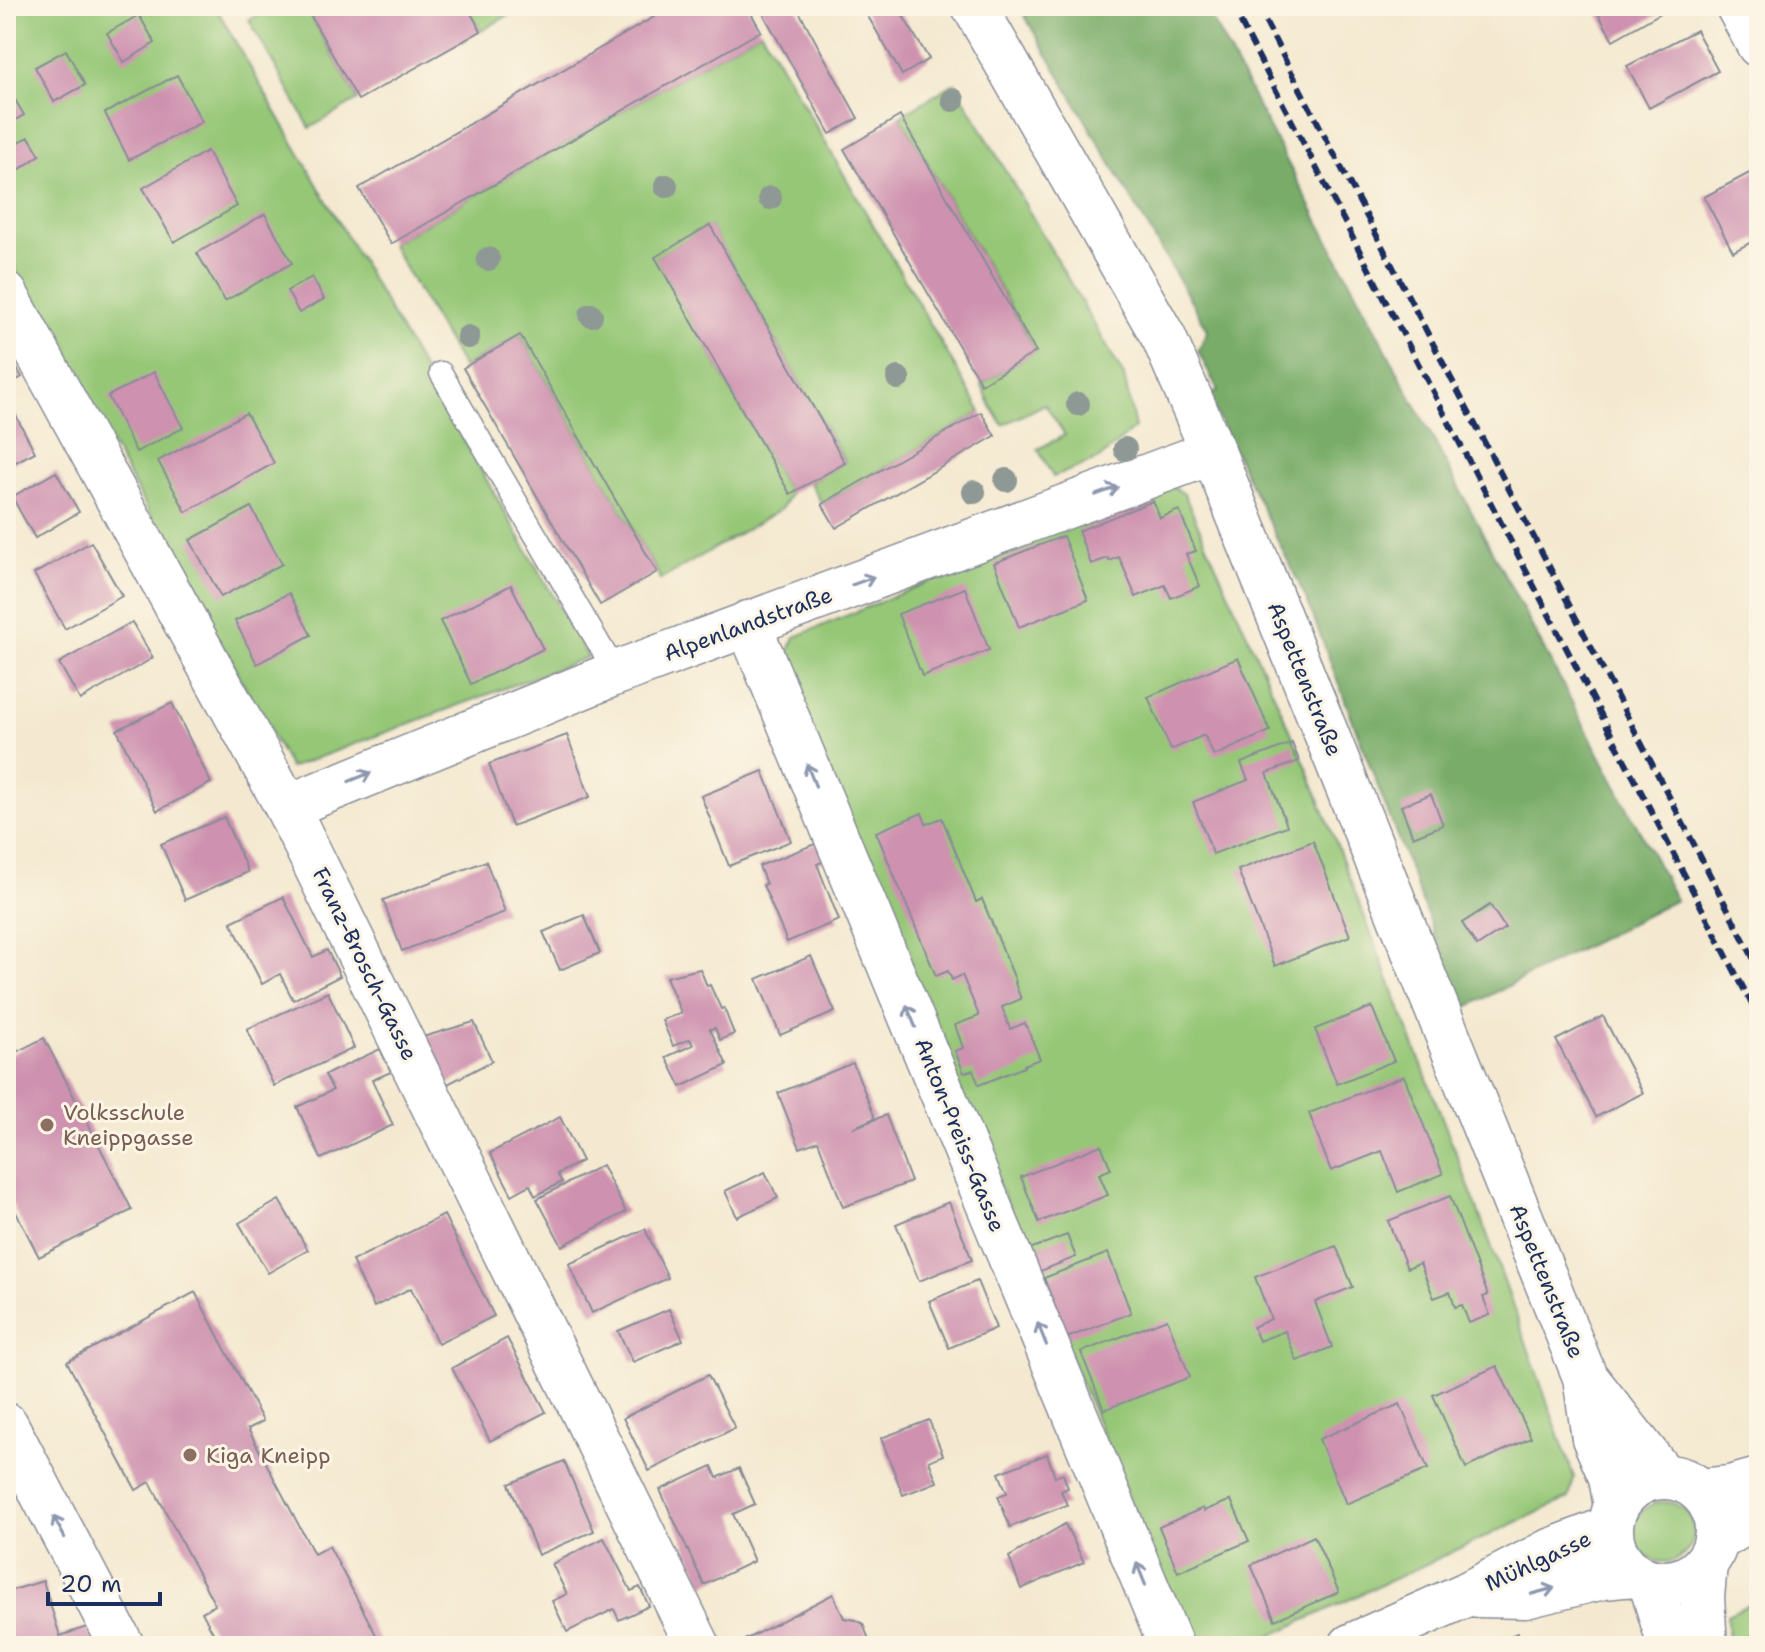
<svg xmlns="http://www.w3.org/2000/svg" width="1765" height="1652" viewBox="0 0 1765 1652" font-family="'Shantell Sans',sans-serif">
	<style>
		.green { fill: #96c777; stroke: #587b6a; stroke-width: 2 }
		.forest { fill: #78ac68; stroke: #4a6e63; stroke-width: 2 }
		.building { fill: #ce91af }
		.lines { fill: none; stroke-linecap: round; stroke-linejoin: round }
		.service-casing { stroke: #888c97; stroke-width: 25 }
		.minor-casing { stroke: #888c97; stroke-width: 47 }
		.tertiary-casing { stroke: #888c97; stroke-width: 47 }
		.service { stroke: #fff; stroke-width: 22 }
		.minor { stroke: #fff; stroke-width: 44 }
		.tertiary { stroke: #fff; stroke-width: 44 }
		.rail { stroke: #1b2f5e; stroke-width: 6; stroke-dasharray: 12 6; stroke-linecap: butt }
		.tree { fill: #8e9895 }
		.oneway { stroke: #8d97ae }
		.education-dot { fill: #8d6e63; stroke: #fcf5e5; stroke-width: 3 }
		.labels { text-anchor: middle; dominant-baseline: central; stroke-width: 6; stroke-linejoin: round; paint-order: stroke }
		.street-label { font-size: 22px; fill: #1b2f5e; stroke: #fcf5e5 }
		.education-label { font-size: 22px; fill: #785e54; stroke: #fcf5e5; text-anchor: start }
	</style>
	<rect width="100%" height="100%" fill="#fcf5e5"/>
	<filter id="ink" filterUnits="userSpaceOnUse"><feTurbulence type="fractalNoise" baseFrequency=".0125" numOctaves="2"/><feDisplacementMap in="SourceGraphic" scale="16" xChannelSelector="R" yChannelSelector="G"/><feConvolveMatrix kernelMatrix="1 2 1 2 8 2 1 2 1" color-interpolation-filters="sRGB"/></filter>
	<filter id="wash" filterUnits="userSpaceOnUse"><feTurbulence type="fractalNoise" baseFrequency=".006" numOctaves="4" result="noise"/><feDisplacementMap in="SourceGraphic" scale="32" xChannelSelector="R" yChannelSelector="G"/><feGaussianBlur stdDeviation="1.8" result="paint"/><feColorMatrix in="noise" values="0 0 0 0 0 0 0 0 0 0 0 0 0 0 0 0 0 1.4 0 .05"/><feComposite in="paint" operator="in"/></filter>
	<g filter="url(#wash)">
		<rect width="100%" height="100%" fill="#f4e9d0"/>
		<!-- green -->
		<g class="green">
			<path d="M6,6H215L588,657L290,768L6,253Z"/>
			<path d="M275,6H305L358,100L310,128L249,20Z"/>
			<path d="M467,6H524L481,31Z"/>
			<path d="M761,31L981,412L822,504L810,483L845,462L710,226L656,257L790,494L781,509L660,580L657,572L520,335L463,368L391,244Z"/>
			<path d="M955,83L1124,376L1135,428L1099,459L1053,477L1038,449L1065,435L1045,404L1003,425L991,406L981,384L1036,351L900,116Z"/>
			<path d="M1167,483L1184,494L1307,768L1487,1234L1574,1477L1569,1498L1249,1646H1190L783,663L795,637Z"/>
			<circle cx="1664" cy="1532" r="30"/>
			<path d="M1759,1600V1646H1728L1727,1615Z"/>
		</g>
		<!-- forest -->
		<path class="forest" d="M1019,6H1205L1676,900L1463,1009L1306,598L1208,397L1218,390L1198,351L1208,330Z"/>
		<g id="blocks">
			<!-- building -->
			<g class="building">
				<path d="M305,6H467L481,31L358,100Z"/>
				<path d="M673,6H747L761,31L391,244L359,188Z"/>
				<path d="M759,6H796L858,118L830,134Z"/>
				<path d="M862,6H897L929,59L902,75Z"/>
				<path d="M1594,6H1673L1613,40Z"/>
				<path d="M139,15L155,43L124,62L107,33Z"/>
				<path d="M1696,30L1718,71L1649,108L1627,66Z"/>
				<path d="M66,50L85,85L54,102L35,67Z"/>
				<path d="M177,75L202,122L129,160L105,113Z"/>
				<path d="M6,84L24,115L6,125Z"/>
				<path d="M900,116L1036,352L981,384L844,149Z"/>
				<path d="M29,137L40,155L6,179V148Z"/>
				<path d="M207,151L237,206L174,242L143,188Z"/>
				<path d="M1759,168V238L1733,252L1704,197Z"/>
				<path d="M265,214L292,263L225,301L197,253Z"/>
				<path d="M710,225L845,463L790,494L655,257Z"/>
				<path d="M312,277L324,299L299,313L287,291Z"/>
				<path d="M520,335L657,572L600,605L463,368Z"/>
				<path d="M6,349L22,377L6,386Z"/>
				<path d="M154,372L183,428L136,452L108,396Z"/>
				<path d="M6,397L35,452L6,467Z"/>
				<path d="M981,412L995,436L836,528L822,504Z"/>
				<path d="M246,413L274,463L186,512L158,461Z"/>
				<path d="M56,472L79,512L35,538L12,497Z"/>
				<path d="M1153,501L1160,518L1179,510L1196,551L1186,554L1200,586L1171,598L1165,585L1136,597L1119,557L1109,561L1108,558L1091,564L1078,531Z"/>
				<path d="M251,507L282,564L221,597L190,540Z"/>
				<path d="M1063,536L1088,600L1019,627L994,563Z"/>
				<path d="M91,542L122,596L65,629L34,574Z"/>
				<path d="M511,585L543,649L471,684L440,621Z"/>
				<path d="M965,588L989,650L922,676L898,614Z"/>
				<path d="M289,593L311,635L257,664L235,621Z"/>
				<path d="M132,622L153,658L80,700L59,663Z"/>
				<path d="M1238,658L1270,731L1214,756L1204,735L1171,750L1148,697Z"/>
				<path d="M172,703L211,783L157,811L117,730Z"/>
				<path d="M567,735L590,797L512,826L489,764Z"/>
				<path d="M1292,743L1299,761L1267,773L1287,826L1213,854L1193,802L1248,780L1241,763Z"/>
				<path d="M763,771L791,841L729,866L701,796Z"/>
				<path d="M1431,794L1443,825L1413,837L1401,806Z"/>
				<path d="M922,813L926,824L942,818L976,902L982,899L1016,982L1015,983L1021,999L1002,1007L1010,1029L1025,1023L1040,1059L1024,1065V1067L979,1085L973,1070L964,1073L955,1051L963,1048L955,1025L979,1016L973,1001L962,975L952,980L948,971L936,976L876,832Z"/>
				<path d="M224,817L248,872L185,900L161,844Z"/>
				<path d="M1313,841L1350,936L1275,966L1238,870Z"/>
				<path d="M820,842L827,860L817,864L839,920L787,942L763,885L766,884L759,866Z"/>
				<path d="M486,861L505,912L402,951L383,900Z"/>
				<path d="M283,897L313,957L327,950L340,976L293,1000L280,974L262,984L231,922Z"/>
				<path d="M1490,905L1505,928L1477,946L1462,923Z"/>
				<path d="M584,915L600,953L560,970L543,932Z"/>
				<path d="M811,956L835,1012L780,1035L757,979Z"/>
				<path d="M700,969L707,986L710,985L721,1009L724,1008L734,1034L720,1040L715,1028L710,1029L727,1065L681,1087L666,1057L693,1045L690,1039L673,1046L662,1020L681,1013L666,977Z"/>
				<path d="M328,992L354,1048L274,1086L247,1029Z"/>
				<path d="M1372,1007L1394,1061L1337,1084L1315,1029Z"/>
				<path d="M1603,1016L1643,1093L1596,1117L1556,1040Z"/>
				<path d="M474,1022L492,1061L446,1085L423,1037Z"/>
				<path d="M44,1038L132,1210L39,1257L6,1193V1057Z"/>
				<path d="M380,1049L391,1072L372,1080L393,1125L321,1159L297,1107L333,1090L325,1075Z"/>
				<path d="M853,1063L875,1118L853,1128L886,1115L911,1182L843,1207L818,1141L800,1148L778,1093Z"/>
				<path d="M1404,1076L1443,1174L1398,1192L1382,1151L1331,1171L1309,1113Z"/>
				<path d="M560,1117L582,1161L557,1174L562,1182L535,1196L530,1185L512,1195L490,1153Z"/>
				<path d="M1101,1145L1111,1169L1099,1174L1108,1195L1039,1222L1021,1177Z"/>
				<path d="M602,1165L626,1212L562,1246L537,1199Z"/>
				<path d="M765,1172L778,1198L737,1217L725,1191Z"/>
				<path d="M1450,1196L1488,1295L1483,1297L1490,1315L1469,1323L1462,1305L1455,1307L1450,1292L1434,1298L1420,1263L1407,1268L1388,1221Z"/>
				<path d="M279,1200L308,1250L268,1273L239,1223Z"/>
				<path d="M949,1202L972,1260L919,1281L896,1224Z"/>
				<path d="M444,1215L494,1316L438,1344L411,1288L374,1307L352,1261Z"/>
				<path d="M645,1229L668,1278L592,1313L569,1264Z"/>
				<path d="M1067,1235L1076,1257L1033,1274L1024,1251Z"/>
				<path d="M1336,1246L1353,1287L1315,1302L1332,1347L1297,1361L1285,1331L1259,1341L1253,1327L1271,1319L1255,1277Z"/>
				<path d="M1108,1253L1131,1313L1067,1338L1044,1278Z"/>
				<path d="M977,1281L996,1328L949,1348L929,1301Z"/>
				<path d="M195,1292L263,1421L248,1429L314,1554L329,1546L382,1646H220L202,1612L215,1605L150,1482L136,1490L67,1362Z"/>
				<path d="M669,1309L683,1340L633,1362L618,1331Z"/>
				<path d="M1167,1319L1190,1377L1104,1410L1081,1352Z"/>
				<path d="M507,1338L546,1412L490,1441L452,1368Z"/>
				<path d="M1497,1366L1531,1438L1466,1468L1433,1395Z"/>
				<path d="M708,1375L735,1428L649,1471L623,1418Z"/>
				<path d="M1400,1404L1428,1469L1346,1504L1319,1439Z"/>
				<path d="M929,1420L943,1455L929,1461L937,1482L903,1495L881,1438Z"/>
				<path d="M1047,1454L1055,1477L1063,1474L1068,1488L1061,1491L1067,1505L1010,1527L998,1496L1007,1493L999,1473Z"/>
				<path d="M564,1461L594,1531L538,1555L509,1484Z"/>
				<path d="M712,1466L717,1478L739,1468L755,1504L733,1514L754,1561L704,1585L660,1490Z"/>
				<path d="M1231,1500L1249,1541L1178,1572L1159,1527L1203,1508L1204,1511Z"/>
				<path d="M1065,1524L1084,1562L1021,1589L1009,1557Z"/>
				<path d="M1314,1536L1339,1592L1275,1620L1251,1565Z"/>
				<path d="M604,1538L631,1591L640,1587L649,1606L619,1620L614,1609L567,1632L552,1601L567,1594L552,1564Z"/>
				<path d="M43,1581L60,1636L87,1627L96,1646H6V1592Z"/>
				<path d="M833,1594L844,1618L856,1620L863,1624L869,1640L867,1646H738L737,1644Z"/>
				<path d="M1517,1633L1523,1646H1500L1498,1643Z"/>
				<path d="M1759,1633V1646H1745L1742,1639Z"/>
			</g>
		</g>
	</g>
	<g filter="url(#ink)">
		<use href="#blocks" fill-opacity="0" stroke="#888c97" stroke-width="2"/>
		<g class="lines">
			<!-- service casing -->
			<g class="service-casing">
				<path id="service" d="M441,373L616,673"/>
			</g>
			<!-- minor casing -->
			<g class="minor-casing">
				<g id="minor">
					<path d="M974,6L1164,338L1213,452L1585,1377L1594,1438L1611,1477L1616,1507"/>
					<path d="M1738,6L1759,45"/>
					<path d="M6,295L287,807L698,1646"/>
					<path d="M748,623L1171,1646"/>
					<path d="M287,807L616,673L1213,452"/>
					<path d="M1586,1378L1664,1477"/>
					<path d="M6,1425L122,1646"/>
					<path d="M1705,1564L1702,1597L1705,1646"/>
					<path d="M1651,1583L1670,1646"/>
				</g>
			</g>
			<!-- tertiary casing -->
			<g class="tertiary-casing">
				<g id="tertiary">
					<circle cx="1664" cy="1530" r="53"/>
					<path d="M1701,1491L1730,1488L1759,1480"/>
					<path d="M1716,1540L1759,1515"/>
					<path d="M1478,1595L1525,1596L1603,1577L1633,1574"/>
					<path d="M1351,1646L1465,1595L1548,1552L1610,1528"/>
				</g>
			</g>
			<!-- service -->
			<use href="#service" class="service"/>
			<!-- minor -->
			<use href="#minor" class="minor"/>
			<!-- tertiary -->
			<use href="#tertiary" class="tertiary"/>
			<!-- rail -->
			<g class="rail">
				<path d="M1232,6L1759,1018"/>
				<path d="M1257,6L1759,969"/>
			</g>
		</g>
		<!-- trees -->
		<g class="tree">
			<circle cx="953" cy="100" r="12"/>
			<circle cx="666" cy="186" r="12"/>
			<circle cx="770" cy="198" r="12"/>
			<circle cx="488" cy="259" r="12"/>
			<circle cx="591" cy="315" r="12"/>
			<circle cx="468" cy="337" r="12"/>
			<circle cx="898" cy="378" r="12"/>
			<circle cx="1078" cy="404" r="12"/>
			<circle cx="1125" cy="449" r="12"/>
			<circle cx="1006" cy="480" r="12"/>
			<circle cx="974" cy="492" r="12"/>
		</g>
		<!-- one-way arrows -->
		<defs><path id="oneway-shaft" d="M-6 0H5M1.5-3L5.5 0L1.5 3" fill="none" stroke-width="1.6" stroke-linecap="round" stroke-linejoin="round" transform="scale(2)"/></defs>
		<g class="oneway">
			<use href="#oneway-shaft" transform="translate(1107 491) rotate(-20)"/>
			<use href="#oneway-shaft" transform="translate(863 581) rotate(-20)"/>
			<use href="#oneway-shaft" transform="translate(811 775) rotate(-112)"/>
			<use href="#oneway-shaft" transform="translate(360 777) rotate(-22)"/>
			<use href="#oneway-shaft" transform="translate(911 1016) rotate(-112)"/>
			<use href="#oneway-shaft" transform="translate(1042 1334) rotate(-112)"/>
			<use href="#oneway-shaft" transform="translate(59 1527) rotate(-118)"/>
			<use href="#oneway-shaft" transform="translate(1141 1574) rotate(-112)"/>
			<use href="#oneway-shaft" transform="translate(1543 1591) rotate(-15)"/>
		</g>
	</g>
	<!-- markers -->
	<g class="education-dot">
		<circle cx="47" cy="1125" r="8"/>
		<circle cx="190" cy="1455" r="8"/>
	</g>
	<g class="labels">
		<!-- street labels -->
		<g class="street-label">
			<text transform="translate(748 624) rotate(-20)">Alpenlandstraße</text>
			<text transform="translate(1305 679) rotate(68)">Aspettenstraße</text>
			<text transform="translate(365 964) rotate(64)">Franz-Brosch-Gasse</text>
			<text transform="translate(960 1135) rotate(68)">Anton-Preiss-Gasse</text>
			<text transform="translate(1547 1281) rotate(68)">Aspettenstraße</text>
			<text transform="translate(1538 1561) rotate(-25)">Mühlgasse</text>
		</g>
		<!-- education labels -->
		<g class="education-label">
			<text x="63" y="1112">Volksschule<tspan x="63" dy="25">Kneippgasse</tspan></text>
			<text x="206" y="1455">Kiga Kneipp</text>
		</g>
	</g>
	<!-- margin -->
	<rect width="1765" height="1652" fill="none" stroke="#fcf5e5" stroke-width="32"/>
	<!-- scale -->
	<path d="M48 1592v12h112v-12" fill="none" stroke="#1b2f5e" stroke-width="4"/>
	<text x="60" y="1592" font-size="24" fill="#1b2f5e" stroke="#fcf5e5" stroke-width="6" paint-order="stroke">20 m</text>
</svg>
